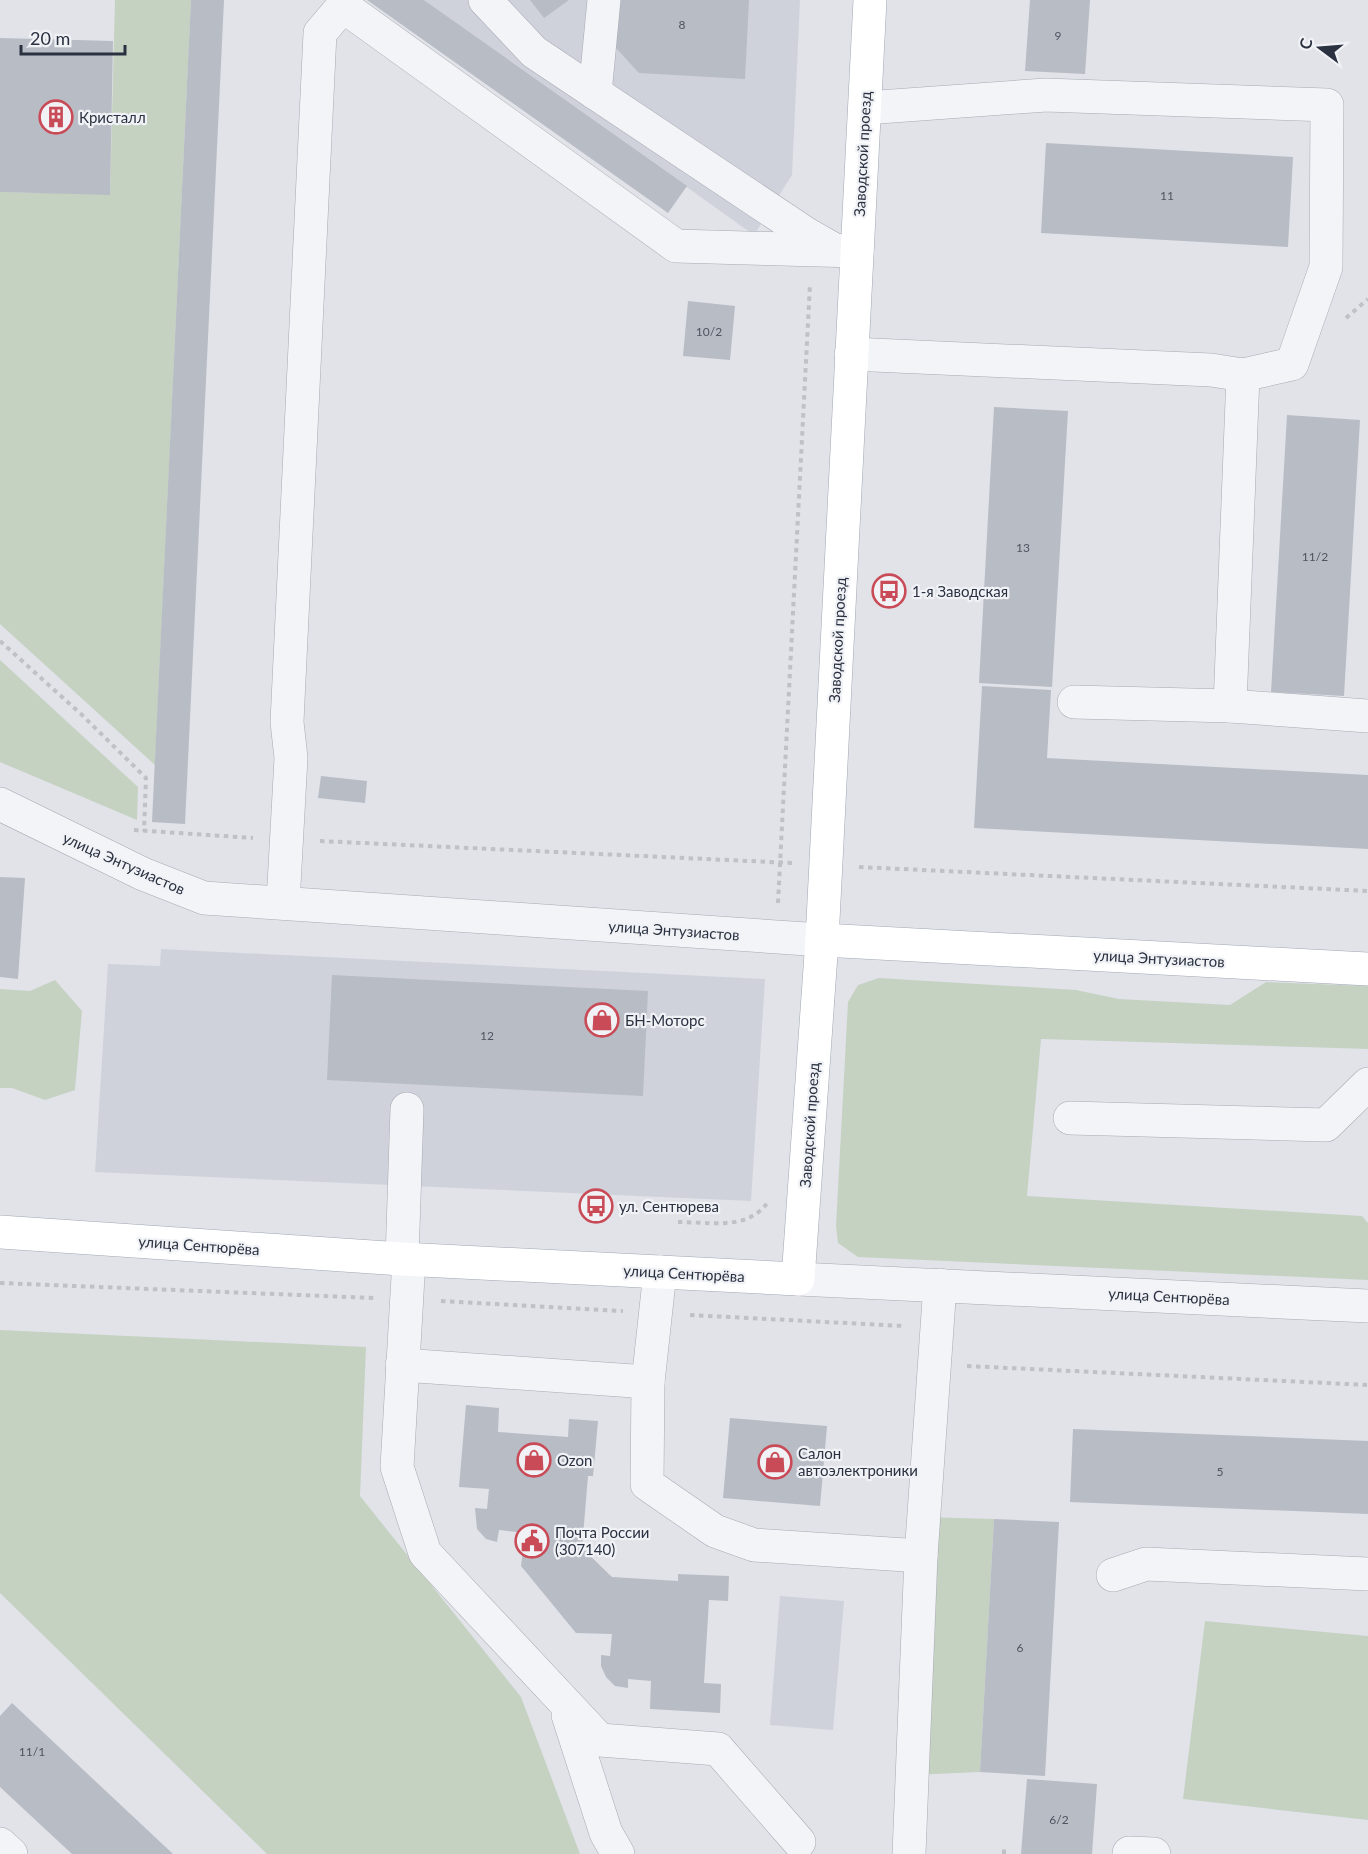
<svg xmlns="http://www.w3.org/2000/svg" width="1368" height="1854" viewBox="0 0 1368 1854" font-family="Lato,sans-serif">
	<style>
		.built { fill: #cfd2db }
		.green { fill: #c5d2c2 }
		.building { fill: #b8bcc5 }
		.lines { fill: none; stroke-linecap: round; stroke-linejoin: round }
		.minor-casing { stroke: #a6aab3; stroke-width: 34 }
		.major-casing { stroke: #a0a7b4; stroke-width: 34 }
		.path { stroke: #bfc1c7; stroke-width: 4; stroke-dasharray: 4.5 4.5; stroke-linecap: butt }
		.minor { stroke: #f3f4f7; stroke-width: 33 }
		.major { stroke: #fff; stroke-width: 33 }
		.labels { text-anchor: middle; dominant-baseline: central; stroke-width: 4.5; stroke-linejoin: round; paint-order: stroke }
		.number-label { font-size: 12px; fill: #4e5461 }
		.poi-label { font-size: 15px; fill: #2a3140; stroke: #f0f2f6; text-anchor: start }
		.street-label { font-size: 15px; fill: #2a3140; stroke: #f0f2f6 }
	</style>
	<rect width="100%" height="100%" fill="#e1e3e9"/>
	<!-- built -->
	<g class="built">
		<path d="M424,0H800L792,175L754,235Z"/>
		<path d="M161,949L765,979L751,1201L95,1172L108,964L160,966Z"/>
		<path d="M780,1596L844,1601L833,1730L770,1725Z"/>
	</g>
	<!-- green -->
	<g class="green">
		<path d="M115,0H191L155,765L0,624V192L110,194Z"/>
		<path d="M0,660L138,787L137,820L0,762Z"/>
		<path d="M879,978L1076,990L1119,999L1230,1005L1266,982L1368,986V1049L1041,1039L1027,1196L1362,1216L1368,1223V1280L858,1257L838,1243L836,1226L848,1002L858,985Z"/>
		<path d="M55,980L82,1011L75,1090L45,1100L12,1088H0V989L30,991Z"/>
		<path d="M0,1330L366,1347L360,1496L521,1697L580,1854H267L0,1593Z"/>
		<path d="M924,1517L994,1519L980,1772L912,1775Z"/>
		<path d="M1205,1621L1368,1636V1820L1183,1799Z"/>
	</g>
	<!-- building -->
	<g class="building">
		<path d="M191,0H224L185,824L152,822Z"/>
		<path d="M367,0H424L687,186L668,213Z"/>
		<path d="M530,0H569L544,18Z"/>
		<path d="M618,0H749L745,79L639,73L616,48Z"/>
		<path d="M1030,0H1090L1085,74L1025,71Z"/>
		<path d="M0,38L113,41L110,195L0,192Z"/>
		<path d="M1046,143L1293,157L1288,247L1041,233Z"/>
		<path d="M688,301L735,306L730,360L683,356Z"/>
		<path d="M994,407L1068,411L1052,687L979,683Z"/>
		<path d="M1287,415L1360,420L1344,696L1271,692Z"/>
		<path d="M982,686L1051,690L1047,758L1368,775V849L974,828Z"/>
		<path d="M321,776L367,781L365,803L318,798Z"/>
		<path d="M0,877L25,878L18,979L0,977Z"/>
		<path d="M332,975L648,991L643,1096L327,1080Z"/>
		<path d="M466,1405L499,1408L498,1432L568,1437L569,1419L598,1421L593,1476H588L582,1548L612,1577L678,1581V1574L729,1576L728,1601L709,1600L704,1683L721,1684L720,1713L650,1709L651,1681L628,1679V1688L615,1686L606,1677L601,1666V1655L610,1656L612,1634L576,1633L521,1566L525,1533L499,1530L497,1542L486,1539L477,1529L475,1508L487,1509L489,1489L459,1487Z"/>
		<path d="M730,1418L827,1426L820,1506L723,1498Z"/>
		<path d="M1073,1429L1368,1441V1514L1070,1502Z"/>
		<path d="M994,1519L1059,1522L1045,1776L980,1772Z"/>
		<path d="M12,1703L173,1854H72L0,1787V1716Z"/>
		<path d="M1027,1779L1097,1784L1092,1854H1021Z"/>
	</g>
	<g class="lines">
		<!-- minor casing -->
		<g class="minor-casing">
			<g id="minor">
				<path d="M485,0L534,52L805,233L833,249"/>
				<path d="M595,93L604,0"/>
				<path d="M851,354L1211,370L1243,375L1292,364L1326,267L1327,105L1046,95L865,108"/>
				<path d="M1074,702L1230,706L1368,716"/>
				<path d="M1230,706L1243,375"/>
				<path d="M0,804L143,874L204,898L822,940"/>
				<path d="M283,903L291,758L287,722L320,33L343,6L676,246L857,251"/>
				<path d="M1070,1118L1326,1125L1368,1084"/>
				<path d="M402,1259L407,1109"/>
				<path d="M409,1259L397,1467L425,1553L600,1740L718,1749L799,1842"/>
				<path d="M660,1272L648,1382L647,1484L715,1531L754,1545L921,1556L909,1854"/>
				<path d="M798,1279L1368,1306"/>
				<path d="M402,1365L648,1382"/>
				<path d="M921,1556L940,1285"/>
				<path d="M1113,1575L1146,1564L1368,1574"/>
				<path d="M568,1715L606,1833L618,1854"/>
				<path d="M0,1844L11,1854"/>
				<path d="M1129,1853L1154,1854"/>
			</g>
		</g>
		<!-- major casing -->
		<g class="major-casing">
			<g id="major">
				<path d="M822,940L1368,969"/>
				<path d="M0,1232L402,1259L798,1279L822,940L870,0"/>
			</g>
		</g>
		<!-- path -->
		<g class="path">
			<path d="M1346,318L1368,299"/>
			<path d="M0,641L82,715L146,778L144,831"/>
			<path d="M134,830L253,838"/>
			<path d="M320,841L792,863"/>
			<path d="M859,867L1368,891"/>
			<path d="M778,903L810,284"/>
			<path d="M678,1222C709,1222 748,1231 768,1202"/>
			<path d="M0,1283L374,1298"/>
			<path d="M441,1301L623,1311"/>
			<path d="M690,1315L904,1326"/>
			<path d="M967,1366L1368,1385"/>
			<path d="M1004,1854V1846"/>
		</g>
		<!-- minor -->
		<use href="#minor" class="minor"/>
		<!-- major -->
		<use href="#major" class="major"/>
	</g>
	<!-- icons -->
	<defs>
		<g id="building-ring" transform="scale(1.725)"><circle r="9.5" fill="#f0f2f6" stroke="#c94b57" stroke-width="1.5"/><path d="M-4-6H4V6H1V3H-1V6H-4ZM-2.5-4.3h1.7v1.8h-1.7ZM.8-4.3h1.7v1.8H.8ZM-2.5-1h1.7V.8h-1.7ZM.8-1h1.7V.8H.8Z" fill="#c94b57"/></g>
		<g id="bus-ring" transform="scale(1.725)"><circle r="9.5" fill="#f0f2f6" stroke="#c94b57" stroke-width="1.5"/><path d="M-5-6H5V4H4V6H2V4H-2V6H-4V4H-5ZM-3.5-4V0h7V-4ZM-3.5 1.2v1.5H-2V1.2ZM2 1.2v1.5H3.5V1.2Z" fill="#c94b57"/></g>
		<g id="shop-ring" transform="scale(1.725)"><circle r="9.5" fill="#f0f2f6" stroke="#c94b57" stroke-width="1.5"/><path d="M-5-2.5h2.3a2.7 3.5 0 0 1 5.4 0H5L5.5 6h-11ZM-1.5-2.5h3a1.5 2.3 0 0 0-3 0Z" fill="#c94b57"/></g>
		<g id="civic-ring" transform="scale(1.725)"><circle r="9.5" fill="#f0f2f6" stroke="#c94b57" stroke-width="1.5"/><path d="M-.6-6.5H3V-4.5H.6V-3L4-1V1h2V6H-6V1h2V-1L-.6-3ZM-1.2 2.5V6h2.4V2.5Z" fill="#c94b57"/></g>
	</defs>
	<g fill-rule="evenodd">
		<use href="#building-ring" x="56" y="117"/>
		<use href="#bus-ring" x="889" y="591"/>
		<use href="#shop-ring" x="602" y="1020"/>
		<use href="#bus-ring" x="596" y="1206"/>
		<use href="#shop-ring" x="534" y="1460"/>
		<use href="#shop-ring" x="775" y="1462"/>
		<use href="#civic-ring" x="532" y="1541"/>
	</g>
	<g class="labels">
		<!-- number labels -->
		<g class="number-label">
			<text x="682" y="24">8</text>
			<text x="1058" y="35">9</text>
			<text x="1167" y="195">11</text>
			<text x="709" y="331">10/2</text>
			<text x="1023" y="547">13</text>
			<text x="1315" y="556">11/2</text>
			<text x="487" y="1035">12</text>
			<text x="1220" y="1471">5</text>
			<text x="1020" y="1647">6</text>
			<text x="32" y="1751">11/1</text>
			<text x="1059" y="1819">6/2</text>
		</g>
		<!-- poi labels -->
		<g class="poi-label">
			<text x="79" y="117">Кристалл</text>
			<text x="912" y="591">1-я Заводская</text>
			<text x="625" y="1020">БН-Моторс</text>
			<text x="619" y="1206">ул. Сентюрева</text>
			<text x="798" y="1453">Салон<tspan x="798" dy="17">автоэлектроники</tspan></text>
			<text x="557" y="1460">Ozon</text>
			<text x="555" y="1532">Почта России<tspan x="555" dy="17">(307140)</tspan></text>
		</g>
		<!-- street labels -->
		<g class="street-label">
			<text transform="translate(862 154) rotate(-87)">Заводской проезд</text>
			<text transform="translate(837 640) rotate(-87)">Заводской проезд</text>
			<text transform="translate(124 863) rotate(24)">улица Энтузиастов</text>
			<text transform="translate(674 930) rotate(4)">улица Энтузиастов</text>
			<text transform="translate(1159 958) rotate(3)">улица Энтузиастов</text>
			<text transform="translate(809 1125) rotate(-86)">Заводской проезд</text>
			<text transform="translate(199 1245) rotate(4)">улица Сентюрёва</text>
			<text transform="translate(684 1273) rotate(3)">улица Сентюрёва</text>
			<text transform="translate(1169 1296) rotate(3)">улица Сентюрёва</text>
		</g>
	</g>
	<!-- north arrow -->
	<g transform="translate(1320 48) rotate(286)" stroke="#f0f2f6" stroke-width="4.5" paint-order="stroke">
	<path d="M0-4.5L10 22L0 15L-10 22Z" fill="#2a3140"/>
	<text y="-9" font-size="16" font-weight="bold" text-anchor="middle" fill="#2a3140">С</text>
	</g>
	<!-- scale -->
	<path d="M21 45v9h104v-9" fill="none" stroke="#2a3140" stroke-width="3"/>
	<text x="30" y="45" font-size="18" fill="#2a3140" stroke="#f0f2f6" stroke-width="4.5" paint-order="stroke">20 m</text>
</svg>
